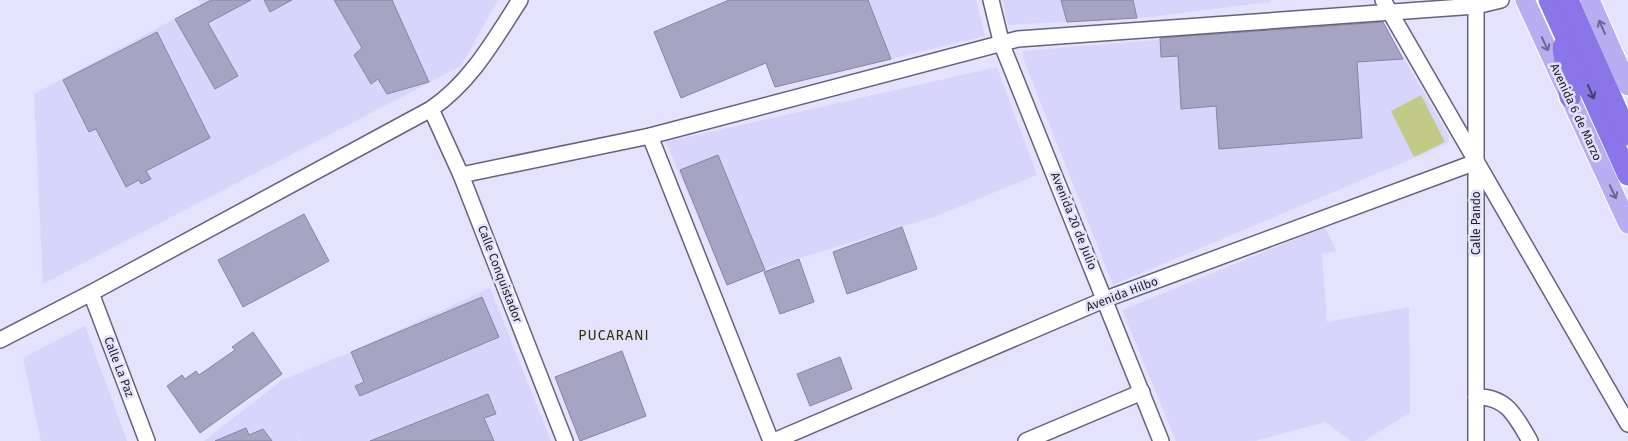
<svg xmlns="http://www.w3.org/2000/svg" width="1628" height="441" viewBox="0 0 1628 441" font-family="'Fira Sans',sans-serif">
	<style>
		.built { fill: #d8d5fc }
		.green { fill: #c1cb87 }
		.building { fill: #a7a4c3; stroke: #8684a1 }
		.lines { fill: none; stroke-linecap: round; stroke-linejoin: round }
		.minor-casing { stroke: #64627d; stroke-width: 18 }
		.major-casing { stroke: #fff; stroke-width: 21 }
		.highway-casing { stroke: #fff; stroke-width: 24 }
		.minor { stroke: #fff; stroke-width: 15 }
		.major { stroke: #b9adf1; stroke-width: 19 }
		.highway { stroke: #8a76e8; stroke-width: 21 }
		.oneway { stroke: #6d668e }
		.oneway2 { stroke: #463e6d }
		.labels { text-anchor: middle; dominant-baseline: central; stroke-width: 5; stroke-linejoin: round; paint-order: stroke }
		.street-label { font-size: 12px; fill: #21202b; stroke: #e4e2fc }
		.neighbourhood-label { font-size: 14px; letter-spacing: 1px; fill: #2f330a; stroke: #e4e2fc }
	</style>
	<rect width="100%" height="100%" fill="#e4e2fc"/>
	<!-- built -->
	<g class="built">
		<path d="M198,0H498L461,66L43,284L34,94L199,6L244,91Z"/>
		<path d="M739,0H976L985,36L775,87Z"/>
		<path d="M1002,0H1270L1271,2L1141,18L1008,25Z"/>
		<path d="M1382,21L1449,136L1447,144L1113,285L1023,58V51Z"/>
		<path d="M997,67L1037,175L934,217L725,281L666,142Z"/>
		<path d="M1325,227L1336,251L1322,254L1327,322L1409,307L1410,413L1364,441H1351L1325,422L1255,441H1176L1122,310Z"/>
		<path d="M490,288L551,441H300L296,430L299,441H204L282,380L351,352Z"/>
		<path d="M85,326L127,441H41L23,358Z"/>
	</g>
	<!-- green -->
	<path class="green" d="M1421,95L1445,142L1414,157L1391,111Z"/>
	<!-- building -->
	<g class="building">
		<path d="M211,0H251L208,23L238,76L215,89L175,19Z"/>
		<path d="M264,0H292L270,12Z"/>
		<path d="M334,0H392L429,82L387,94L378,79L371,84L354,55L362,48Z"/>
		<path d="M729,0H868L891,59L775,87L766,63L681,98L654,32Z"/>
		<path d="M1061,0H1133L1137,18L1067,22Z"/>
		<path d="M1383,22L1403,59L1357,62L1362,138L1219,149L1216,106L1181,109L1178,56L1161,57L1160,38Z"/>
		<path d="M157,32L210,138L146,171L151,179L141,184L139,180L126,187L96,129L89,132L63,80Z"/>
		<path d="M718,155L765,270L727,285L680,170Z"/>
		<path d="M304,214L329,261L243,307L218,260Z"/>
		<path d="M902,227L917,269L847,294L833,252Z"/>
		<path d="M799,259L814,302L780,314L764,272Z"/>
		<path d="M482,297L499,337L360,396L355,386L364,382L351,352Z"/>
		<path d="M253,332L282,374L200,433L167,386L182,375L185,379L196,371L199,375L235,350L232,347Z"/>
		<path d="M622,351L646,416L580,441L555,377Z"/>
		<path d="M840,357L852,389L810,406L797,374Z"/>
		<path d="M488,394L496,414L484,418L494,441H370Z"/>
		<path d="M246,428L249,435L263,429L272,441H215Z"/>
	</g>
	<g class="lines">
		<!-- minor casing -->
		<g class="minor-casing">
			<g id="minor">
				<path d="M991,0L1002,45L1161,441"/>
				<path d="M1383,0L1628,424"/>
				<path d="M431,109L461,175L565,441"/>
				<path d="M650,136L771,441"/>
				<path d="M461,175L650,136L1018,39L1476,6L1501,0"/>
				<path d="M91,293L147,441"/>
				<path d="M0,340L91,293L431,109C471,82 494,40 520,0"/>
				<path d="M1476,397C1507,396 1516,417 1530,441"/>
				<path d="M774,441L1106,299L1476,162"/>
				<path d="M1026,441L1142,392"/>
				<path d="M1476,441V6"/>
			</g>
		</g>
		<!-- major casing -->
		<g class="major-casing">
			<g id="major">
				<path d="M1525,0L1628,224"/>
				<path d="M1590,0L1628,86"/>
			</g>
		</g>
		<!-- highway casing -->
		<g class="highway-casing">
			<g id="highway">
				<path d="M1549,0L1628,175"/>
				<path d="M1568,0L1628,135"/>
				<path d="M1563,47L1570,97"/>
			</g>
		</g>
		<!-- minor -->
		<use href="#minor" class="minor"/>
		<!-- major -->
		<use href="#major" class="major"/>
		<!-- highway -->
		<use href="#highway" class="highway"/>
	</g>
	<!-- one-way arrows -->
	<defs><path id="oneway-shaft" d="M-6 0H5M1.5-3L5.5 0L1.5 3" fill="none" stroke-width="1.6" stroke-linecap="round" stroke-linejoin="round" transform="scale(1.25)"/></defs>
	<g class="oneway">
		<use href="#oneway-shaft" transform="translate(1602 27) rotate(-114)"/>
		<use href="#oneway-shaft" transform="translate(1545 44) rotate(65)"/>
		<use href="#oneway-shaft" transform="translate(1613 192) rotate(65)"/>
	</g>
	<use class="oneway2" href="#oneway-shaft" transform="translate(1591 92) rotate(66)"/>
	<g class="labels">
		<!-- street labels -->
		<g class="street-label">
			<text transform="translate(1576 112) rotate(65)">Avenida 6 de Marzo</text>
			<text transform="translate(1074 221) rotate(68)">Avenida 20 de Julio</text>
			<text transform="translate(1476 223) rotate(-90)">Calle Pando</text>
			<text transform="translate(500 274) rotate(69)">Calle Conquistador</text>
			<text transform="translate(1122 294) rotate(-21)">Avenida Hilbo</text>
			<text transform="translate(119 367) rotate(69)">Calle La Paz</text>
		</g>
		<!-- neighbourhood labels -->
		<g class="neighbourhood-label">
			<text x="614" y="335">PUCARANI</text>
		</g>
	</g>
</svg>
